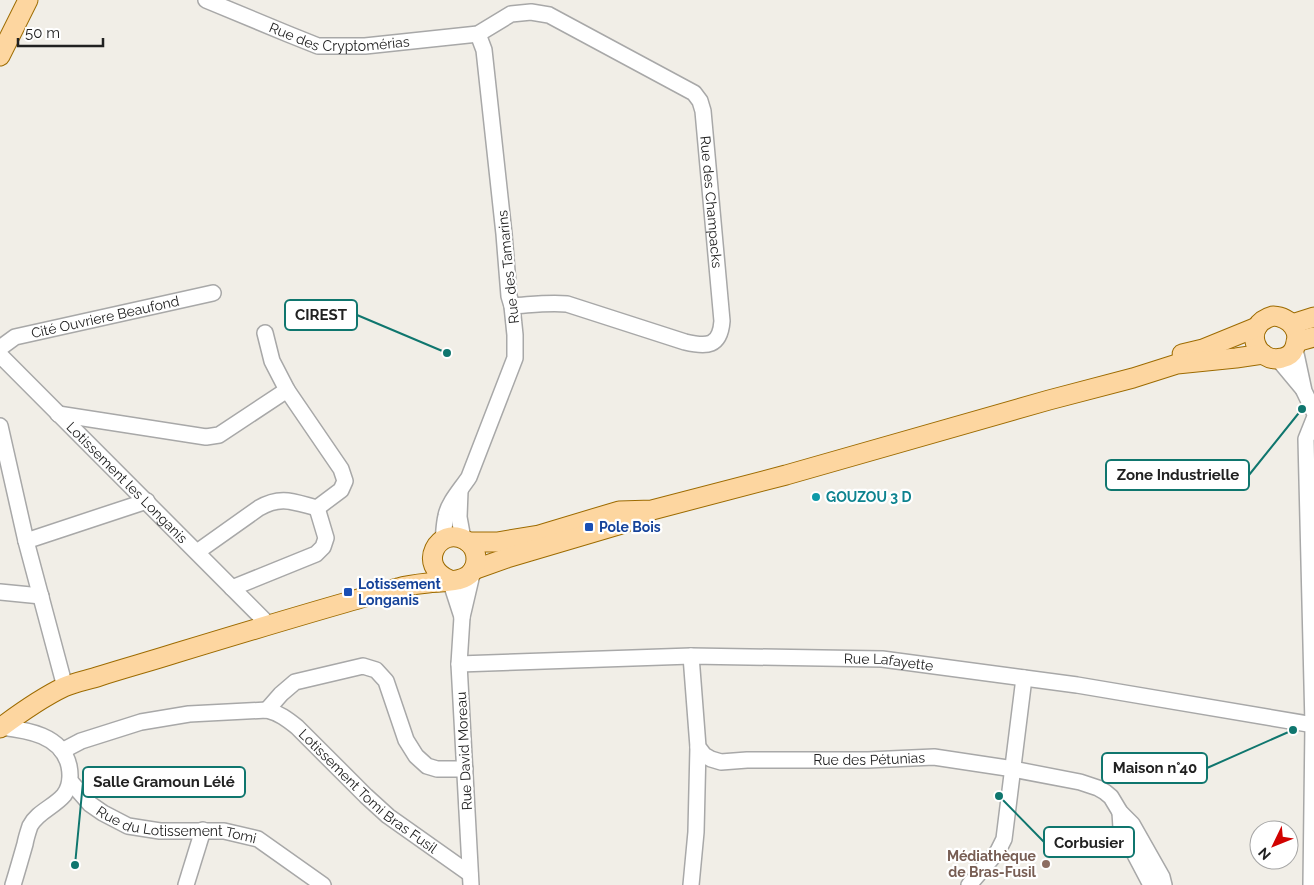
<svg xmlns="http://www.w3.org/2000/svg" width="1314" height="885" viewBox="0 0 1314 885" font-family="Raleway,sans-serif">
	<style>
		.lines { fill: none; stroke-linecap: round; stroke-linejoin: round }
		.minor-casing { stroke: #a8a8a8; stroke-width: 18 }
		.major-casing { stroke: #9d6b00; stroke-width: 21 }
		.minor { stroke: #fff; stroke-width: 15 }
		.major { stroke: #fdd6a0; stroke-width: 19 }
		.culture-dot { fill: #0f9aa8; stroke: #fff; stroke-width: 2 }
		.transit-dot { fill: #1a4fb4; stroke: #fff; stroke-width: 2 }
		.education-dot { fill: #8d6e63; stroke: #fff; stroke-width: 2 }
		.labels { text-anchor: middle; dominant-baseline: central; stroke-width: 4.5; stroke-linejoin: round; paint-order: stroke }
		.street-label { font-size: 14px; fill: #212121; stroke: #fff }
		.culture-label { font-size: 14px; font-weight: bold; fill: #0d838f; stroke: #fff; text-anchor: start }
		.transit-label { font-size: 14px; font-weight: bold; fill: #164399; stroke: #fff; text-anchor: start }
		.education-label { font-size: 14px; font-weight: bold; fill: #785e54; stroke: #fff; text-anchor: end }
		.leader { fill: none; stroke: #0f766e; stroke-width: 2 }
		.callout-dot { fill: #0f766e; stroke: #fff; stroke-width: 2 }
		.callout { fill: #fff; stroke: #0f766e; stroke-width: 2 }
		.callout-label { font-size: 15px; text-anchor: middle; font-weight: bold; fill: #212121 }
	</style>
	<rect width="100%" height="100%" fill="#f1eee7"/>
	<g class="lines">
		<!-- minor casing -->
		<g class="minor-casing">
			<g id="minor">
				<path id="s1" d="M206,0L288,34L318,46H365L478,34L511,14L531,12L549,15L694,93L700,101L703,111L722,321C720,347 707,347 685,342L567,304C548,302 530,305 512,306"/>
				<path id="s2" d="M0,348L15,337L213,293"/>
				<path d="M1295,349L1304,391L1314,412"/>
				<path id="s3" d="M0,355L269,625"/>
				<path d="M1278,359L1303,389"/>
				<path d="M58,414L206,437L219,435L287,390"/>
				<path d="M0,426L26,541L65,687"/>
				<path d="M460,491L459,517L463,539"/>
				<path d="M443,540C444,532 444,524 446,516C448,503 462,488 469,477L515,358V335L512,306L509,296L504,234L484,50L478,34"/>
				<path d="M26,541L147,501"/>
				<path d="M197,552L259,508C281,495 294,502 317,508L341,490L345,481L341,469L287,390L272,361L265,333"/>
				<path d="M450,580L462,617"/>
				<path d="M232,588L316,554L323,547L326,538L317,508"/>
				<path d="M0,592L41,596"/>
				<path id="s4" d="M691,656L698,747L704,755L711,759L721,762L747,760H868L934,757L1007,768L1080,782L1098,788L1105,792L1111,797L1120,812L1132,824L1162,877L1164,885"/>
				<path id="s5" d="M459,664L691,656L882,659L1077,685L1314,725"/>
				<path d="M267,710L281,694L295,682L363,666L376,670L386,681L406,740L416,756L427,766L437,769H465"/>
				<path d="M1,727C27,730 62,735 69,766C71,776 70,787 64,795C54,807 37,812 30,826C28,832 26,838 25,844C21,858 17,872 13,885"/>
				<path id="s6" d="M62,751L81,741L141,722L189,714L267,710C279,713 287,719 297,727L366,796L388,816L470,874"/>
				<path id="s7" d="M70,781L90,804L103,813L128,826L160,831H224L258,839L323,885"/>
				<path d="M1120,812L1121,828L1151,885"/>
				<path d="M186,885L203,830"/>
				<path d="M471,885L459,664L462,617L473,570"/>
				<path d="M691,885L696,832L698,747"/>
				<path d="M969,885L998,851L1004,839L1024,678"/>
				<path d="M1311,885L1313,725L1306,439L1314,419"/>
			</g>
		</g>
		<!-- major casing -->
		<g class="major-casing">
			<g id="major">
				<path d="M0,56L28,0"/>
				<path d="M1273,316C1290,317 1303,332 1294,349C1292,354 1287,357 1282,358C1256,365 1240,325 1273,316Z"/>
				<path d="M1292,324L1314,317"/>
				<path d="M1296,342L1314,337"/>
				<path d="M1182,354L1203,349L1257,327"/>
				<path d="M468,542H497L539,535L619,511L652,510L786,475L1049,400L1133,378L1177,364L1236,358L1263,354"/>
				<path d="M473,570L507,558L622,524L644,513"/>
				<path d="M0,728C20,713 41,698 64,687C75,682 88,680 100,676C125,668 151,661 176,653C232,636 288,619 344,603C362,598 380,592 398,588C408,585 418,584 428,583C446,581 476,584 476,559C476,551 472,544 465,540C439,525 415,566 450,580"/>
			</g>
		</g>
		<!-- minor -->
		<use href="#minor" class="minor"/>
		<!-- major -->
		<use href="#major" class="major"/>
	</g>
	<!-- markers -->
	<circle class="culture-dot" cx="816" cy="497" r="5"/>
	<g class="transit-dot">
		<rect x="584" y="522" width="10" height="10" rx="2.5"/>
		<rect x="343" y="587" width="10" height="10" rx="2.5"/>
	</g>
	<circle class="education-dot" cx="1046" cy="864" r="5"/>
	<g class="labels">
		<!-- street labels -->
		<g class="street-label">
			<text stroke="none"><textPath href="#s1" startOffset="141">Rue des Cryptomérias</textPath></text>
			<text stroke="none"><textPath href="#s1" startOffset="635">Rue des Champacks</textPath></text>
			<text transform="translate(508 267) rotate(-96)">Rue des Tamarins</text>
			<text stroke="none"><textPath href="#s2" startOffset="111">Cité Ouvriere Beaufond</textPath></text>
			<text stroke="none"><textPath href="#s3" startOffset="180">Lotissement les Longanis</textPath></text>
			<text stroke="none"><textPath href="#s5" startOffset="430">Rue Lafayette</textPath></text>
			<text transform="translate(464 751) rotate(-93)">Rue David Moreau</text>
			<text stroke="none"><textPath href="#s4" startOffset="268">Rue des Pétunias</textPath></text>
			<text stroke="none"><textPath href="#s6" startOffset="342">Lotissement Tomi Bras Fusil</textPath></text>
			<text stroke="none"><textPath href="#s7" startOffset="122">Rue du Lotissement Tomi</textPath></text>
		</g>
		<!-- culture labels -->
		<g class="culture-label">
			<text x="826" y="497">GOUZOU 3 D</text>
		</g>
		<!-- transit labels -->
		<g class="transit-label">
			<text x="599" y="527">Pole Bois</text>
			<text x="358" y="584">Lotissement<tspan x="358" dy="16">Longanis</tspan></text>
		</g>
		<!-- education labels -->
		<g class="education-label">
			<text x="1036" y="856">Médiathèque<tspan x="1036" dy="16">de Bras-Fusil</tspan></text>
		</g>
	</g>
	<!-- callouts -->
	<path class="leader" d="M447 353L357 315M1302 409L1249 475M1293 730L1207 768M75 865L83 782M999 796L1044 842"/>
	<g class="callout-dot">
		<circle cx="447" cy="353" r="5"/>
		<circle cx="1302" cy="409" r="5"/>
		<circle cx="1293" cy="730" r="5"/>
		<circle cx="75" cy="865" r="5"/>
		<circle cx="999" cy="796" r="5"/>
	</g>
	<g class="callout">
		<rect x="285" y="300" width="72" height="30" rx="5"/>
		<rect x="1106" y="460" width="143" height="30" rx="5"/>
		<rect x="1102" y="753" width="105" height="30" rx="5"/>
		<rect x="83" y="767" width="162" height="30" rx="5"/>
		<rect x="1044" y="827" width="90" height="30" rx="5"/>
	</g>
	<g class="callout-label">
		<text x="321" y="320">CIREST</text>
		<text x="1178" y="480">Zone Industrielle</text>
		<text x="1155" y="773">Maison n°40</text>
		<text x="164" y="787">Salle Gramoun Lélé</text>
		<text x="1089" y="848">Corbusier</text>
	</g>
	<!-- north arrow -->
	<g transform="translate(1274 845) rotate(227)"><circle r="24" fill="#ffffff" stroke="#a6a6a6"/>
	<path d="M0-4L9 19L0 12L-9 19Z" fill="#d10200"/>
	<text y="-8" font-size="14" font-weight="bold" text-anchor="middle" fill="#212121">N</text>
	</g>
	<!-- scale -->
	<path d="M18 38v8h85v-8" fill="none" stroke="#212121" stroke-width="2.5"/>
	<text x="25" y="38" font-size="15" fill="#212121" stroke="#ffffff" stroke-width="4" paint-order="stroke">50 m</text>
</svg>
